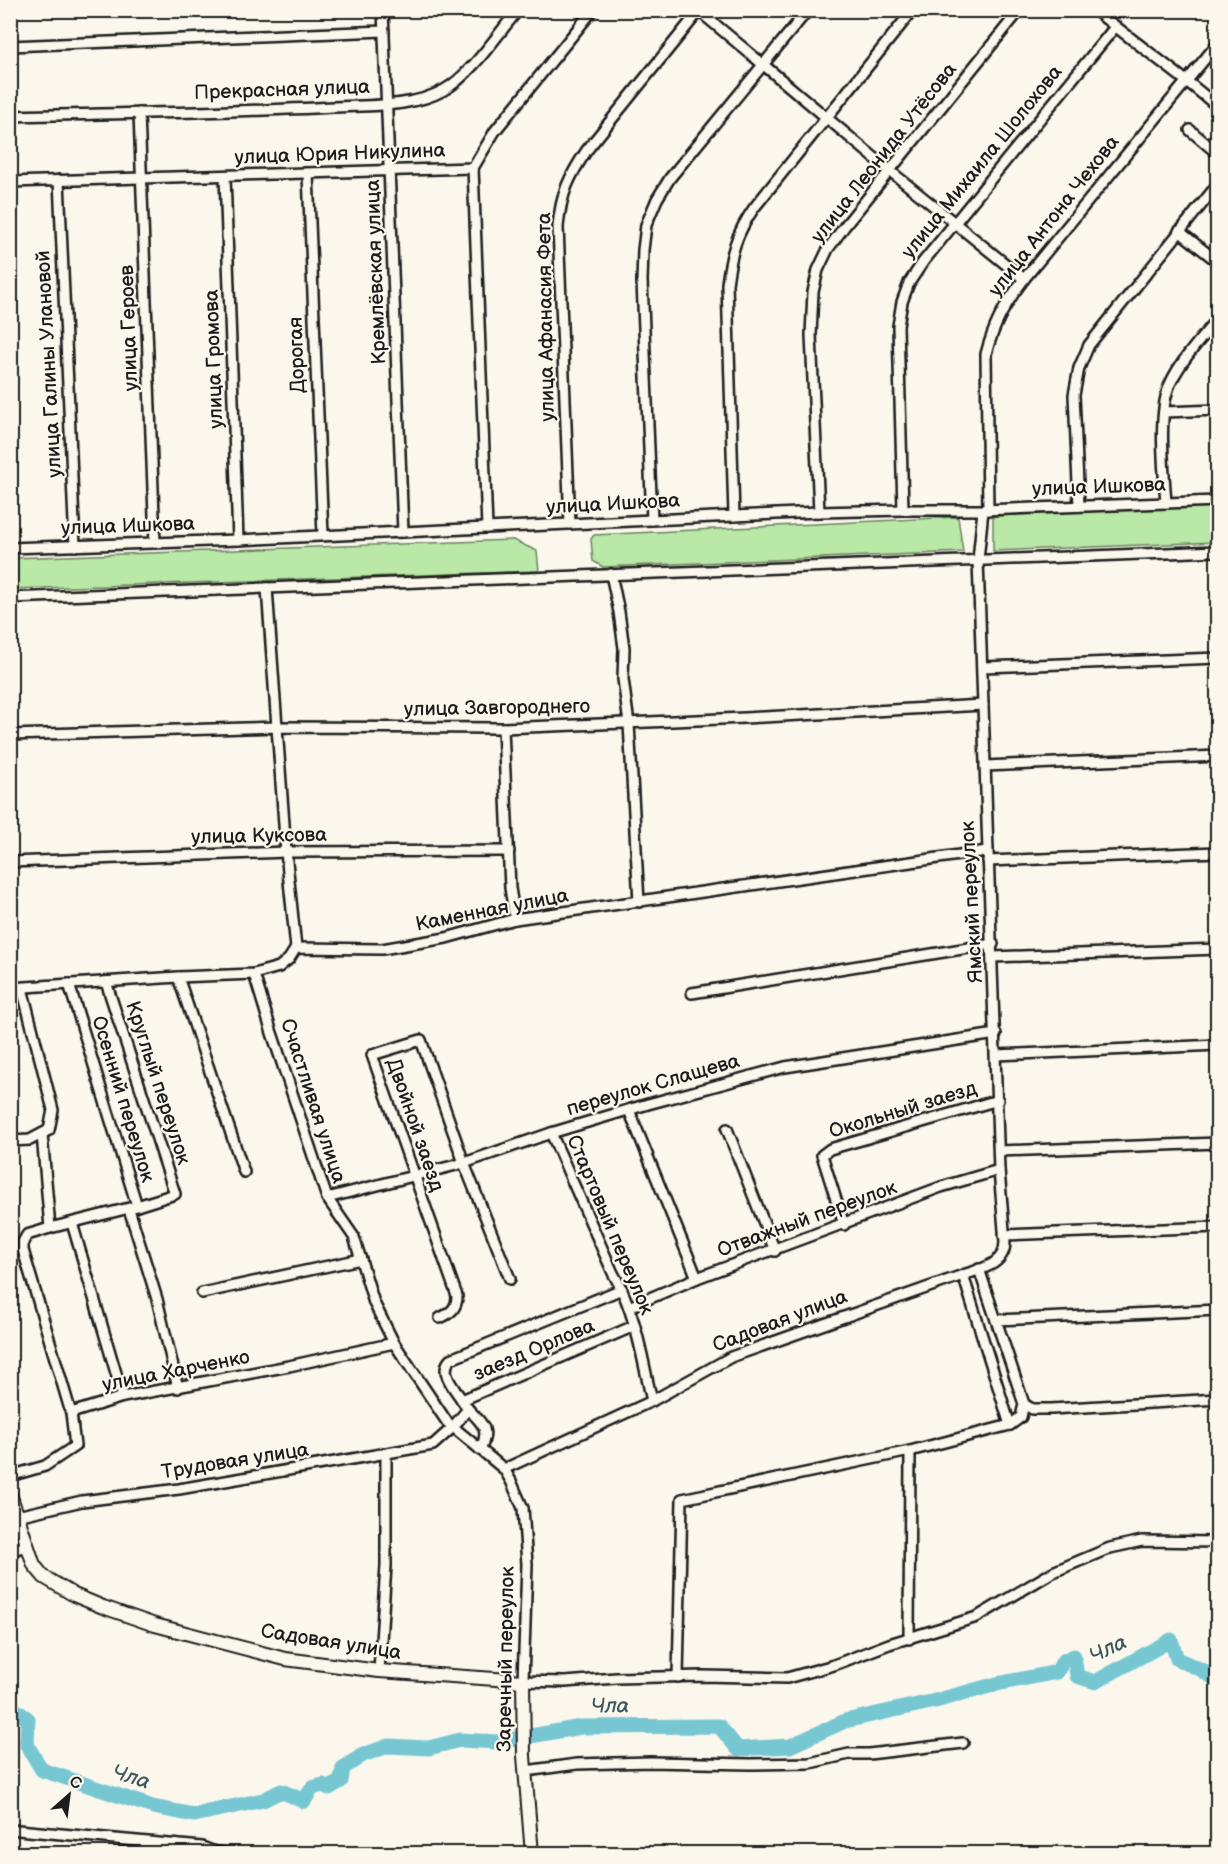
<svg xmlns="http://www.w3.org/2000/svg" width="1228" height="1864" viewBox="0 0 1228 1864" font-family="'Balsamiq Sans',sans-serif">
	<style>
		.green { fill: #b9e8a7; stroke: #6a8262; stroke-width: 1.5 }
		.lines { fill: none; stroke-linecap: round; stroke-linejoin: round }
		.river { stroke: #77c7d3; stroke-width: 15 }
		.street-casing { stroke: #1c1c1c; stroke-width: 14 }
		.secondary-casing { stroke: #1c1c1c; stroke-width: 16 }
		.street { stroke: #fbf7ec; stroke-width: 9 }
		.secondary { stroke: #fbf7ec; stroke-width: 12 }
		.labels { text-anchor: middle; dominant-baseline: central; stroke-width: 4.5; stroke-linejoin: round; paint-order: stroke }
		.street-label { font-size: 20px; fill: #1c1c1c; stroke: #fbf7ec }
		.water-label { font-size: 21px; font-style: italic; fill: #3c585c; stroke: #fbf7ec }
	</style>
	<rect width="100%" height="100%" fill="#fbf7ec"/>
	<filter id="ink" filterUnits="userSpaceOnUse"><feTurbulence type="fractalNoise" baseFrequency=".0167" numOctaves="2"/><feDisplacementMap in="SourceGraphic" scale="12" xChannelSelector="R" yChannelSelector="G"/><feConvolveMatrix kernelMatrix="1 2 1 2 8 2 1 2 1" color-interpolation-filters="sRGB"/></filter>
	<g filter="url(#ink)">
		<!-- green -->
		<g class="green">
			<path d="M1217,505V542L993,551V516Z"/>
			<path d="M958,517L963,552L603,567L593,561L591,539L594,535Z"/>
			<path d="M513,540L537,551L539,571L11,589V558Z"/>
		</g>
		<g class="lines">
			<!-- river -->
			<path class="river" d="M10,1706L28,1719L27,1745L42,1770L153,1807L194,1815L263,1800L281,1791L304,1801L312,1788L323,1785L329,1788L341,1781L343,1768L363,1755L388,1746L429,1748L460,1740L497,1742L581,1727L719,1726L738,1749L790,1746L845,1721L935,1701L997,1684L1057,1672L1063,1661L1074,1656L1077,1676L1095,1682L1171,1640L1177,1659L1202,1670L1218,1681"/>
			<!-- street casing -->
			<g class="street-casing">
				<g id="street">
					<path d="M383,10L403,532"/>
					<path d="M698,10L889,170L1024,279"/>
					<path d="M1095,10C1136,44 1179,73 1218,107"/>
					<path d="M10,46L384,31"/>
					<path d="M139,113L155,543"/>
					<path d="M10,116C118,113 225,113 333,107C368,105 412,108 444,90C470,76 498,34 518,10"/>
					<path d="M1190,130L1218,154"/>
					<path d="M473,168L487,528"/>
					<path d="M308,174L323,535"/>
					<path d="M225,176L238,540"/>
					<path d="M59,180L75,546"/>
					<path d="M10,182L473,168L495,131L593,10"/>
					<path d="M1179,231L1218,262"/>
					<path d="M1164,412L1218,410"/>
					<path d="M1166,503C1164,472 1157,409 1171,382C1182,359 1202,338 1218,318"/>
					<path d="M1079,506L1074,395L1079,368L1089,345L1218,184"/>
					<path d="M903,510L898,326L902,302L909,283L923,262L1115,27"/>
					<path d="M988,510L986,354C994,324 1005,304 1024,279L1218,43"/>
					<path d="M819,512L811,335L813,292L818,270L828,249L844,227L1020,10"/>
					<path d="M734,516L727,284C731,253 736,234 754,208L913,10"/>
					<path d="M652,520L642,281L643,250L646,225L657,199L670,178L808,10"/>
					<path d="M570,524L558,227C561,193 569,177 587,150L700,10"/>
					<path d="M10,548L238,540L819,512L903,510H983L1218,501"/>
					<path d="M611,574L619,612L624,648L623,679L629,724L639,902"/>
					<path d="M267,588L286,852L296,948"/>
					<path d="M10,598L1218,551"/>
					<path d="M983,667L1218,658"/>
					<path d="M503,728L510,888L515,919"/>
					<path d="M10,735L277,727L503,728L745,718L983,705"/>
					<path d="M985,766L1218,756"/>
					<path d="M988,861L1218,852"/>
					<path d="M10,862L286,852L509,851"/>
					<path d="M993,957L1218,949"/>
					<path d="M254,974L271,1030L327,1198L354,1237L374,1303L394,1343L447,1422L504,1469L511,1481L523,1508L527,1564L523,1681L565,1682L616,1678L703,1676L787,1678L834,1665L889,1644L977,1617L1053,1572L1110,1548L1142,1541L1218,1542"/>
					<path d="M178,977L244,1172"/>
					<path d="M106,982L175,1194L137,1206"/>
					<path d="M10,988L178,977L254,974L279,967L289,959L296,948L382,949L446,938L515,919L987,851"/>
					<path d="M692,993L993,944"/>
					<path d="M996,1055L1218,1045"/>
					<path d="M629,1110L697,1278"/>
					<path d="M727,1129L775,1251"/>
					<path d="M551,1133L613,1273C636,1312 642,1358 652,1401"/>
					<path d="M10,1141L30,1140L49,1130L53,1110L22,988"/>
					<path d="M999,1151L1218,1143"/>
					<path d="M327,1198L464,1163L551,1133L648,1104L785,1067L996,1034"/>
					<path d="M129,1209L157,1299L178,1388"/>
					<path d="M72,1223L123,1397"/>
					<path d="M844,1225L822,1155L830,1149L998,1100"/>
					<path d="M50,1228L137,1206L69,984"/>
					<path d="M1004,1235L1218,1227"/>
					<path d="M963,1275L1010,1425"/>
					<path d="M622,1289L451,1359C438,1371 454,1388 462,1400L634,1326"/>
					<path d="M202,1293L361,1259"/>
					<path d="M629,1307L697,1278L941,1187L999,1170"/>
					<path d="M440,1318C451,1313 457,1308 457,1296L372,1055L421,1040L464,1163L510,1279"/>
					<path d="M996,1320L1218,1310"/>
					<path d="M1024,1404L1032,1409H1051L1218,1399"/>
					<path d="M468,1409C482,1423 491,1429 480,1450"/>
					<path d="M71,1413L123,1397L289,1366L394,1343"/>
					<path d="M504,1469L652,1401L731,1357L963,1275C981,1269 1005,1265 1005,1242L999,1170L978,560L983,510"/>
					<path d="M10,1476L45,1466L75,1446L71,1413L23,1250V1242L27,1235L50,1228L42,1134"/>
					<path d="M17,1516L82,1501L179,1489L433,1445L452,1428L468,1409L462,1400"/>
					<path d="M10,1551L26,1546"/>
					<path d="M909,1639L910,1451"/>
					<path d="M379,1671L386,1566V1455"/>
					<path d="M678,1677L682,1499L910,1451L1010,1425L1021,1417L1024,1404L979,1269"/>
					<path d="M526,1771L577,1764L650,1762L750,1764L810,1763L849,1754H869L963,1743"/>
					<path d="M18,1830L202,1847L215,1852L229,1854"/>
				</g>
			</g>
			<!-- secondary casing -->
			<g class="secondary-casing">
				<path id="secondary" d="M10,1494L34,1565L44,1577L74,1595L103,1607L155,1625L285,1659L379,1671L523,1681L524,1756L532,1854"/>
			</g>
			<!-- street -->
			<use href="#street" class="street"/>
			<!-- secondary -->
			<use href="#secondary" class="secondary"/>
		</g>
	</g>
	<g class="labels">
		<!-- street labels -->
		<g class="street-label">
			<text transform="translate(282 90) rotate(-2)">Прекрасная улица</text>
			<text transform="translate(884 153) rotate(-52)">улица Леонида Утёсова</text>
			<text transform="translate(340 154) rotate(-2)">улица Юрия Никулина</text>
			<text transform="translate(982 162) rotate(-51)">улица Михаила Шолохова</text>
			<text transform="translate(1054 216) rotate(-52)">улица Антона Чехова</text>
			<text transform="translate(376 272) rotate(-92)">Кремлёвская улица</text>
			<text transform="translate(546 317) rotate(-91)">улица Афанасия Фета</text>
			<text transform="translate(129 328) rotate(-92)">улица Героев</text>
			<text transform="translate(297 355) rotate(-92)">Дорогая</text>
			<text transform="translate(214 359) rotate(-92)">улица Громова</text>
			<text transform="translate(49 364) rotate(-93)">улица Галины Улановой</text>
			<text transform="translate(1099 487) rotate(-2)">улица Ишкова</text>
			<text transform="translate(613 504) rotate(-3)">улица Ишкова</text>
			<text transform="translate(128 526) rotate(-2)">улица Ишкова</text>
			<text transform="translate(497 708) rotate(-1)">улица Завгороднего</text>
			<text transform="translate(259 836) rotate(-1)">улица Куксова</text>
			<text transform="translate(972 902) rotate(-93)">Ямский переулок</text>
			<text transform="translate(492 910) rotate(-11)">Каменная улица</text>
			<text transform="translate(158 1083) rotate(72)">Круглый переулок</text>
			<text transform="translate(653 1085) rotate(-16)">переулок Слащева</text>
			<text transform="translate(123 1099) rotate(73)">Осенний переулок</text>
			<text transform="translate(313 1101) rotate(72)">Счастливая улица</text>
			<text transform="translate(903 1110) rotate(-17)">Окольный заезд</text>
			<text transform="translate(415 1125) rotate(71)">Двойной заезд</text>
			<text transform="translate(807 1219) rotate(-20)">Отважный переулок</text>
			<text transform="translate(610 1225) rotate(67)">Стартовый переулок</text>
			<text transform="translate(780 1321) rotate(-21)">Садовая улица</text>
			<text transform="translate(534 1350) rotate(-23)">заезд Орлова</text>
			<text transform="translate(176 1371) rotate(-11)">улица Харченко</text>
			<text transform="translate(235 1461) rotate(-9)">Трудовая улица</text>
			<text transform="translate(331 1642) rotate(9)">Садовая улица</text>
			<text transform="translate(506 1659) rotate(-89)">Заречный переулок</text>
		</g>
		<!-- water labels -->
		<g class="water-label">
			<text transform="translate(1108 1649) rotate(-26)">Чла</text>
			<text transform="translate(610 1706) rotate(-1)">Чла</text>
			<text transform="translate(131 1777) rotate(18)">Чла</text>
		</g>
	</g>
	<!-- margin -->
	<rect width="1228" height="1864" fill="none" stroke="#fbf7ec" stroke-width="36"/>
	<rect x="18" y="18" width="1192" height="1828" fill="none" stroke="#1c1c1c" stroke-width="2" filter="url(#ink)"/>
	<!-- north arrow -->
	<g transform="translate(69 1795) rotate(28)" stroke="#fbf7ec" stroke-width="4.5" paint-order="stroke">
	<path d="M0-4.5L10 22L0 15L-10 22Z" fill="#1c1c1c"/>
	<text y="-9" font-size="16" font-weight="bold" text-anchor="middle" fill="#1c1c1c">С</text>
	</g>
</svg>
